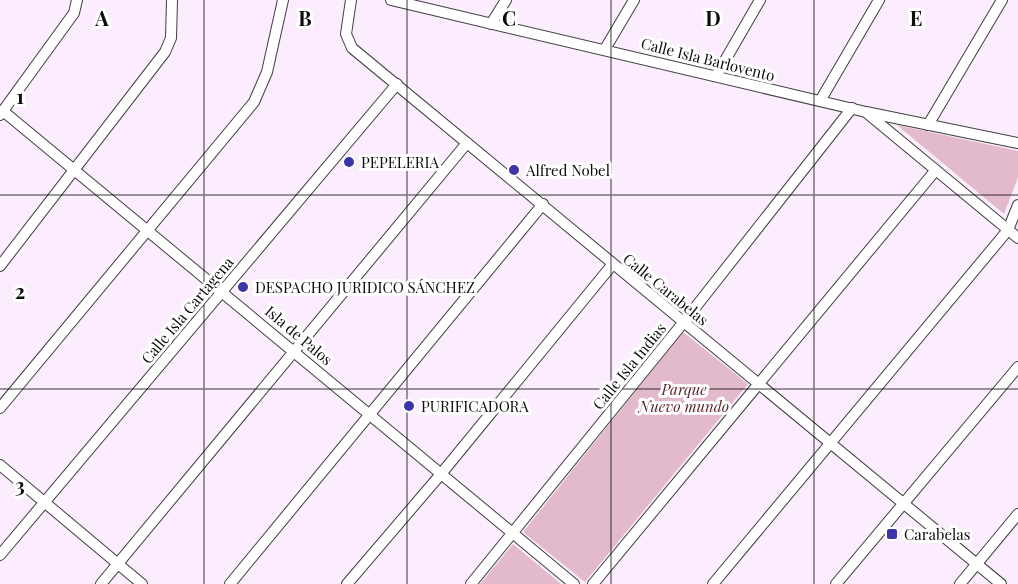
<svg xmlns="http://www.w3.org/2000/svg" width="1018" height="584" viewBox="0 0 1018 584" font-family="'Playfair Display',serif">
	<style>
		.green { fill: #e3bacb }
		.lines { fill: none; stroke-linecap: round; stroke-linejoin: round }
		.street-casing { stroke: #3f3f3f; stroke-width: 12 }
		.street { stroke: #fff; stroke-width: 10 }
		.grid { fill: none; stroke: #0c0c0c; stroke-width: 1.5; stroke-opacity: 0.55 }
		.poi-dot { fill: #3b34ab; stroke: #fff; stroke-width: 2 }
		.labels { text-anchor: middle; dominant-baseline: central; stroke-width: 6; stroke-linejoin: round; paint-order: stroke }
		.street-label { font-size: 15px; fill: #0c0c0c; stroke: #fff }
		.poi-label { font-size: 15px; fill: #0c0c0c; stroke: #fff; text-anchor: start }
		.park-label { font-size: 15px; font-style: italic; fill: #5b242a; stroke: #fff }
		.grid-label { font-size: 20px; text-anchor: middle; font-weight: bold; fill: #0c0c0c; stroke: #fff; stroke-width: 6; stroke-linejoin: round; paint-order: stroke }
	</style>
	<rect width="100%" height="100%" fill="#fbedfd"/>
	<!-- green -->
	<g class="green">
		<path d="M897,125L1018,151V177L1004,214Z"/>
		<path d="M683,332L748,384L585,582L523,532Z"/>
		<path d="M513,544L561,584H480Z"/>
	</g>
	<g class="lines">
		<!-- street casing -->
		<g class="street-casing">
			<g id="street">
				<path d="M351,0L346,34L352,48L1001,584"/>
				<path d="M391,0L866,112L1018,143"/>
				<path d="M491,24L506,0"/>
				<path d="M605,49L634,0"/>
				<path d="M716,76L760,0"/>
				<path d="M820,101L879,0"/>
				<path d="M3,111L574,584"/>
				<path d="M868,114L1018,238"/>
				<path d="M0,115L74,13L77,0"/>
				<path d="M928,125L1002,0"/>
				<path d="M0,266L165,52L171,38L172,0"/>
				<path d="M0,408L254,102L267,72L283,0"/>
				<path d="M0,465L142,584"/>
				<path d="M0,555L397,84"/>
				<path d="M101,584L467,143"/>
				<path d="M230,584L543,204"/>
				<path d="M347,584L441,474L612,265"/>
				<path d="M471,584L683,323L852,108"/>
				<path d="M593,584L935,171"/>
				<path d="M713,584L1008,230L1018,205"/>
				<path d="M836,584L1018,367"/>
				<path d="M960,584L1018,514"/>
			</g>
		</g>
		<!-- street -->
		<use href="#street" class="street"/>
	</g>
	<!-- grid -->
	<path class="grid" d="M204,0V584M407,0V584M611,0V584M814,0V584M0,195H1018M0,389H1018"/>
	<!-- markers -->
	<g class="poi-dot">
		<circle cx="349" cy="162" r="6"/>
		<circle cx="514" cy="170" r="6"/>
		<circle cx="243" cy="287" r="6"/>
		<circle cx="409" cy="406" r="6"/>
		<rect x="886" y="528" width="12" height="12" rx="3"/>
	</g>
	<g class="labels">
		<!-- street labels -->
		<g class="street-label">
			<text transform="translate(708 59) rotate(14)">Calle Isla Barlovento</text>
			<text transform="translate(666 289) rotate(39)">Calle Carabelas</text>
			<text transform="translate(187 310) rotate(-50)">Calle Isla Cartagena</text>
			<text transform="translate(299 335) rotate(40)">Isla de Palos</text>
			<text transform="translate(629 366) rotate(-51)">Calle Isla Indias</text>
		</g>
		<!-- poi labels -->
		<g class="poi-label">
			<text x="361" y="162">PEPELERIA</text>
			<text x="526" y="170">Alfred Nobel</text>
			<text x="255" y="287">DESPACHO JURIDICO SÁNCHEZ</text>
			<text x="421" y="406">PURIFICADORA</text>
			<text x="904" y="534">Carabelas</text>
		</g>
		<!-- park labels -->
		<g class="park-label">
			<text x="684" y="389">Parque<tspan x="684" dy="17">Nuevo mundo</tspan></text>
		</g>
	</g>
	<g class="grid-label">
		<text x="102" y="26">A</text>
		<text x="305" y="26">B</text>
		<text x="509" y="26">C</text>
		<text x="713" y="26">D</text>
		<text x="916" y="26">E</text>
		<text x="20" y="104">1</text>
		<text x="20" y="299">2</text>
		<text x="20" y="493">3</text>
	</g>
</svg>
